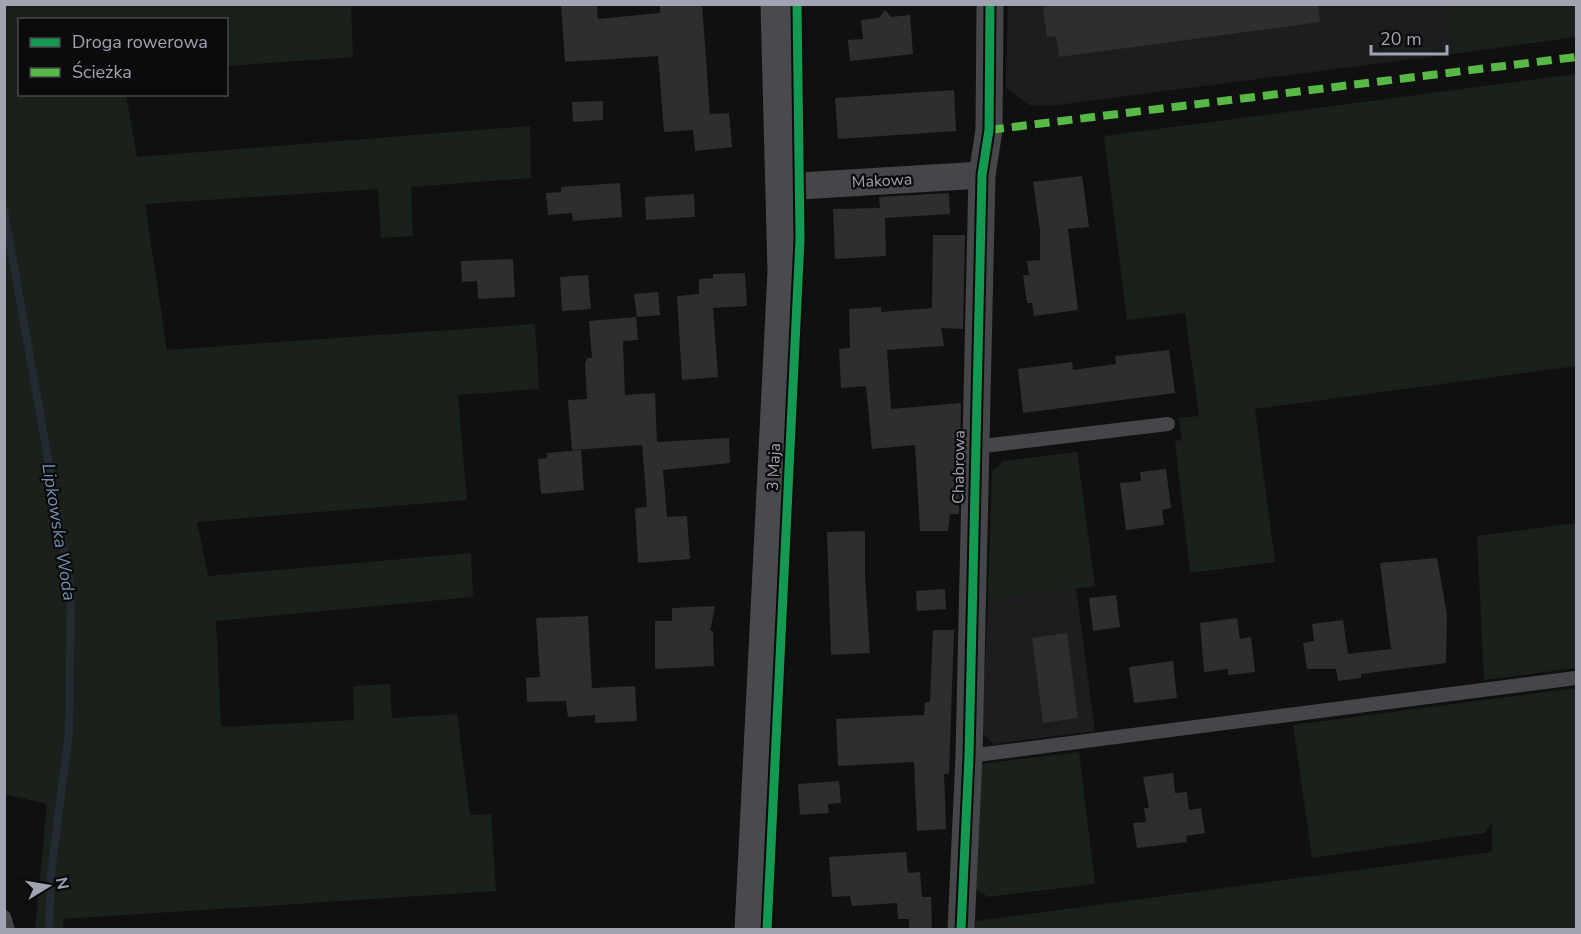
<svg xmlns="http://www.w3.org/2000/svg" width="1581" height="934" viewBox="0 0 1581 934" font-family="'Nunito Sans',sans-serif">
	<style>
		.built { fill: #1d1d1f }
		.green { fill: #1a211b }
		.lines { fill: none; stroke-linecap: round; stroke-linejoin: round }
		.stream { stroke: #242a32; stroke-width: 8 }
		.building { fill: #2e2e30 }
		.lane { stroke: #454649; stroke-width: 14 }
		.street { stroke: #454649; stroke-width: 27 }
		.secondary { stroke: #494a4d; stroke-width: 33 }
		.quiet { stroke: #58b947; stroke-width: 8; stroke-dasharray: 15 8; stroke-linecap: butt }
		.cycleway-casing { stroke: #0b0b0c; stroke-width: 13 }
		.cycleway { stroke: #139951; stroke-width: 9 }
		.labels { text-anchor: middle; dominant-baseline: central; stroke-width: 4.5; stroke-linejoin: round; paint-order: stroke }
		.street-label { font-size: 16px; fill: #a0a4b3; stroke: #0b0b0c }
		.water-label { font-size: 18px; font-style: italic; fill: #758eb0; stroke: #0b0b0c }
	</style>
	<rect width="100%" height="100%" fill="#101011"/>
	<!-- built -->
	<g class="built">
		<path d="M1008,5H1447L1453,54L1050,106L1029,105L1006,88Z"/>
		<path d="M1076,588L1095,731L994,744L982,733L988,600Z"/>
	</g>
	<!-- green -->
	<g class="green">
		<path d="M5,4L351,5L353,57L227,66L226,20H20V94L126,95L137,157L530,126L531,178L411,187L413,236L381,238L378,189L145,204L167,350L535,324L539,389L458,395L467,500L197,522L208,576L471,553L473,597L216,621L221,727L354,720L353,686L390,684L392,718L457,714L470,815L491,814L496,891L64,919L63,929H35L47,804L4,794Z"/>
		<path d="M1447,5H1576V37L1453,54Z"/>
		<path d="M1576,74V366L1255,409L1275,562L1190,573L1175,441L1182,440L1178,418L1199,416L1185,313L1127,320L1104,136Z"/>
		<path d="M1077,452L1095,586L988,600L992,472L1004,461Z"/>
		<path d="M1576,523V668L1484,680L1477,536Z"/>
		<path d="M1576,688V929H975L976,921L1492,852V823L1484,833L1312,858L1293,725Z"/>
		<path d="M1079,752L1095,884L988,897L976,889L981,764Z"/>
	</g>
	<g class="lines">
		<!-- stream -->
		<path class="stream" d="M4,210L71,589L69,731L51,873L49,930"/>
	</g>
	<!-- building -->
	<g class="building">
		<path d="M561,4H597L598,19L660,13V4H702L710,114L729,113L732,147L695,151L693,130L664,132L658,56L565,62Z"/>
		<path d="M1052,4H1318L1320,22L1059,57L1056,36L1047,37L1043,8Z"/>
		<path d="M885,10L891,17L910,15L913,54L850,61L848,40L863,39L861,20L879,18Z"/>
		<path d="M954,90L956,131L838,139L835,98Z"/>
		<path d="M603,101V120L573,122L572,102Z"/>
		<path d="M1082,176L1089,227L1068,229L1078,310L1034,316L1032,303H1027L1023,275H1029L1027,261L1040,260V231L1033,182Z"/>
		<path d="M620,183L622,217L573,221L572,213L548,215L546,193L561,192V187Z"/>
		<path d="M949,193L950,214L885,218L886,256L835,259L833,209L880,208L879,197Z"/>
		<path d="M694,194L695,217L646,220L645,197Z"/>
		<path d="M933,235H965L963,329L941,328L944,346L887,350L891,409L961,403L959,514H950L948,531H920L915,445L872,449L866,386L841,388L839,349L850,348L849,309L881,307V312L932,308Z"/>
		<path d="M513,259L515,297L478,299L477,281L462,282L461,261Z"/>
		<path d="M745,273L747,306L713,308L718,377L682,380L677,296L699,294V279L713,278V274Z"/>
		<path d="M588,275L591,309L562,311L560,277Z"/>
		<path d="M658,292L660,315L637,317L634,294Z"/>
		<path d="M636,317L638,340L623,341L625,395L655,393L657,442L729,438L730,463L663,470L667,517L687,516L690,559L638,563L635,508L647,507L642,445L572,450L568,400L587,399L585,364L587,358H592L589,321Z"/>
		<path d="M1169,350L1175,393L1023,413L1018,369L1072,362L1073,370L1116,364L1115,356Z"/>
		<path d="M581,450L584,490L541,494L538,459L547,458V453Z"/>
		<path d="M1166,469L1171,508L1162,510L1164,525L1126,530L1120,483L1141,481L1140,472Z"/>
		<path d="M865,531V576L870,653L831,655L827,532Z"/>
		<path d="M1437,558L1447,615L1446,663L1361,674V678L1338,681L1336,669H1307L1303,643L1314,641L1312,624L1343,620L1348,654L1391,649L1380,563Z"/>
		<path d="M945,589L946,609L917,611L916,591Z"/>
		<path d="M1116,595L1120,627L1093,631L1089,598Z"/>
		<path d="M715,606L710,631H713L714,666L655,669V621H672V608Z"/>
		<path d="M588,616L592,688L635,686L637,721L595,723V715L568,717L566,701L527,702L526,678L540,677L536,618Z"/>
		<path d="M1237,618L1240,639L1251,637L1255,672L1228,675V669L1204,672L1200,623Z"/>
		<path d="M933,630H954L949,774H944L946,829L917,831L914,762L838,766L836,719L924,715L925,702H930Z"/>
		<path d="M1067,633L1078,718L1043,723L1032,638Z"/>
		<path d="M1173,661L1177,698L1134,703L1129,667Z"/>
		<path d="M1173,773L1175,793L1187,792L1189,810L1201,808L1205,833L1186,836L1187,842L1137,848L1133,823L1146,822L1144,808H1149L1143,777Z"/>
		<path d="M839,781L841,803L828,804L829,813L800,815L798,784Z"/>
		<path d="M906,852L908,873L920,872L922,897H931L932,930H909V919H898L897,903L852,906L850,896L832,897L829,857Z"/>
	</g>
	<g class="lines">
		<!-- lane -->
		<g class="lane">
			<path d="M975,447L1168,424"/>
			<path d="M969,756L1576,678"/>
			<path d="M4,917L8,930"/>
		</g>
		<!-- street -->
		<g class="street">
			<path d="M783,187L982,175"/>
			<path d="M961,930L969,756L982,175L989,130L990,4"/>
		</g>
		<!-- secondary -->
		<path class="secondary" d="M751,930L784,272L777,4"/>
		<!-- quiet -->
		<path class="quiet" d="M989,130L1576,57"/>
		<!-- cycleway casing -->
		<g class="cycleway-casing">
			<g id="cycleway">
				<path d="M767,930L800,239L797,4"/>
				<path d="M961,930L969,756L982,175L989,130L990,4"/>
			</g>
		</g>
		<!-- cycleway -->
		<use href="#cycleway" class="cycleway"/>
	</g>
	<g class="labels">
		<!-- street labels -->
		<g class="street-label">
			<text transform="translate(882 181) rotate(-3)">Makowa</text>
			<text transform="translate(774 467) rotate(-87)">3 Maja</text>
			<text transform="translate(959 467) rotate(-89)">Chabrowa</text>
		</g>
		<!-- water labels -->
		<g class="water-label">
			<text transform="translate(59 532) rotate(81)">Lipkowska Woda</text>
		</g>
	</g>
	<!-- border -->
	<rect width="1581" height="934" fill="none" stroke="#a0a4b3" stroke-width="12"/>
	<!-- legend -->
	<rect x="18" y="18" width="210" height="78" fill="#0b0b0c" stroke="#47484f" stroke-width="1.5"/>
	<rect x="30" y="38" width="30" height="9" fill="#139951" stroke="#47484f" stroke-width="1.5"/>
	<text x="72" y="48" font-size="18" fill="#a0a4b3">Droga rowerowa</text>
	<rect x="30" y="68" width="30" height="9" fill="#58b947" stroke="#47484f" stroke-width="1.5"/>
	<text x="72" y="78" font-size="18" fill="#a0a4b3">Ścieżka</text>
	<!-- north arrow -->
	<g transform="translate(48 886) rotate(79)" stroke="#0b0b0c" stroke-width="4.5" paint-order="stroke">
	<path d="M0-4.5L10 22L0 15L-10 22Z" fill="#a0a4b3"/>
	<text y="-9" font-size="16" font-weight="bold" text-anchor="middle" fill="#a0a4b3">N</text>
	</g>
	<!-- scale -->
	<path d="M1371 45v9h76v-9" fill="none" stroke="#a0a4b3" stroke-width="3"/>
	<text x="1380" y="45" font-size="18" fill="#a0a4b3" stroke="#0b0b0c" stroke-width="4.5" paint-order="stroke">20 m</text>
</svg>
